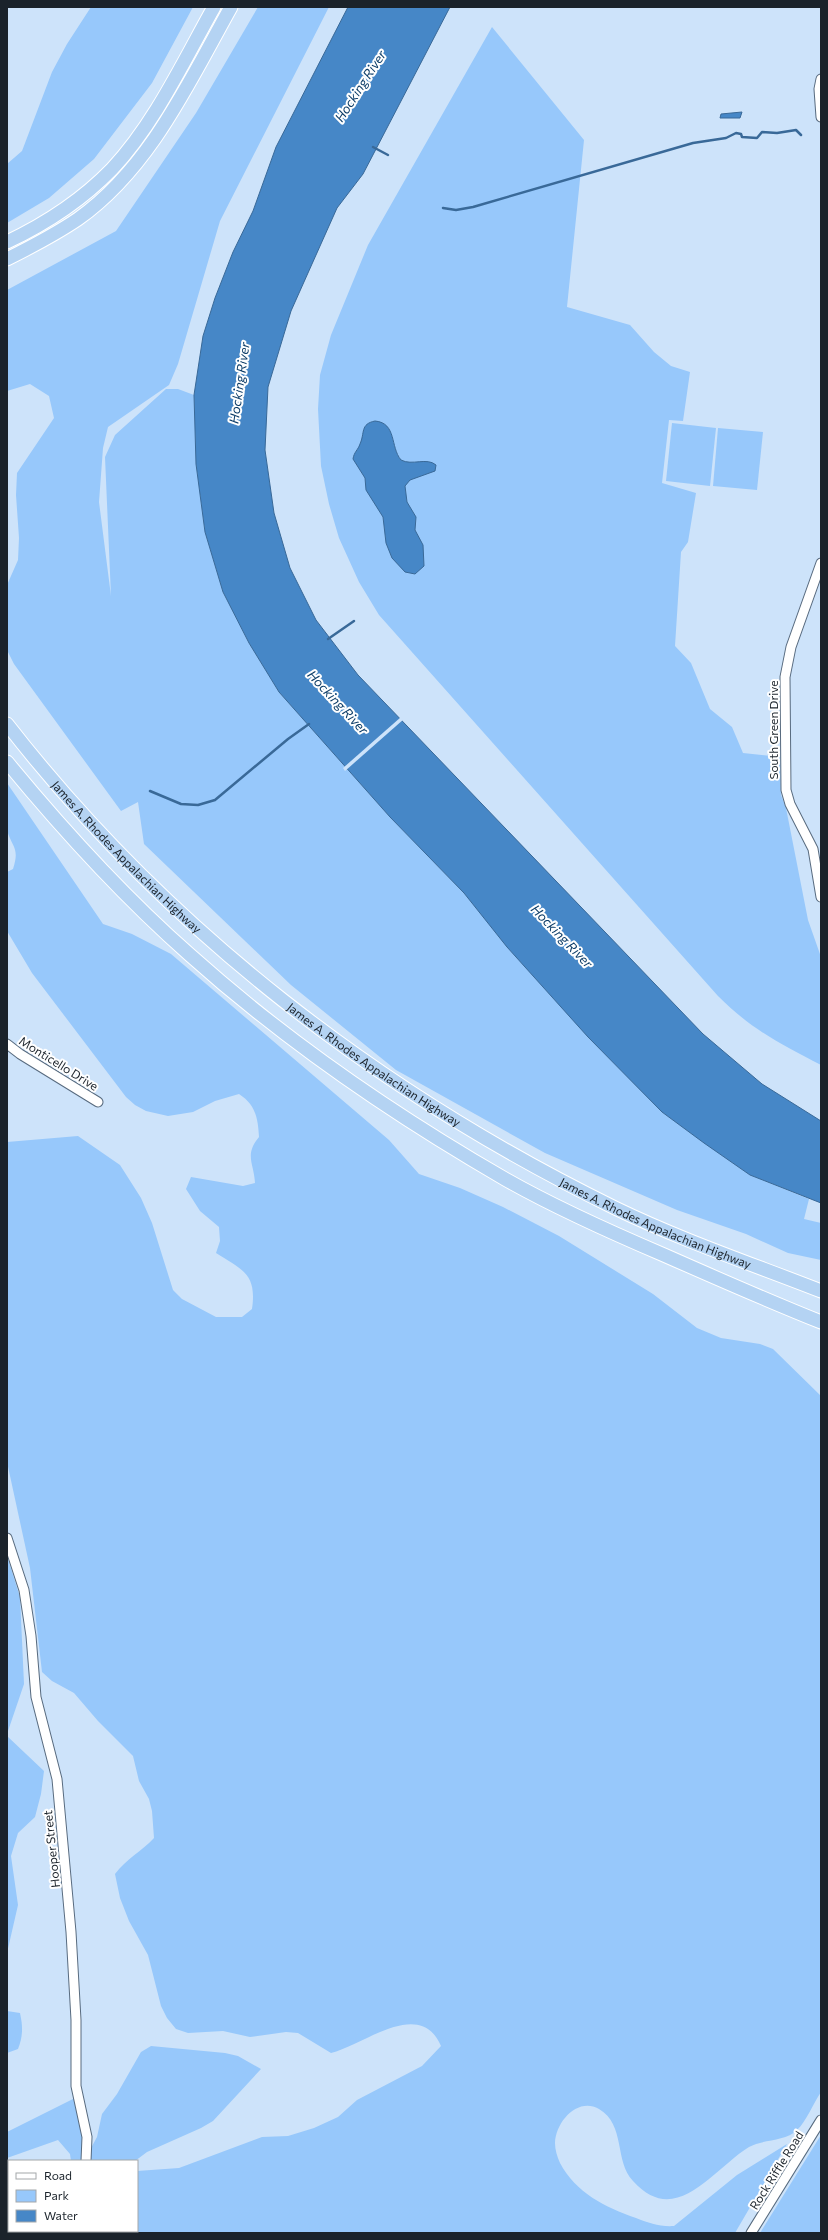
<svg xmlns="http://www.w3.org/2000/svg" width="828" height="2240" viewBox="0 0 828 2240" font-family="Commissioner,sans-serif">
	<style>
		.green { fill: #97c8fb }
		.water { fill: #4687c7; stroke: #396998 }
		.pier { fill: #cde3fa }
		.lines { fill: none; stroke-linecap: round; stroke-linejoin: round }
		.stream { stroke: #396998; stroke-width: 2.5 }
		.minor-casing { stroke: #586b7f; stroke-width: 11 }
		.highway-casing { stroke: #fff; stroke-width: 15 }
		.minor { stroke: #fff; stroke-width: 9 }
		.highway { stroke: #b4d3f3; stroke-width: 13 }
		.labels { text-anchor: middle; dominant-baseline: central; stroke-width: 4; stroke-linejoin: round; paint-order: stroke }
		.street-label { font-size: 12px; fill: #1b232b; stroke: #fff }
		.water-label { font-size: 13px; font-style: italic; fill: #0d3d68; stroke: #fff }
	</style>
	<rect width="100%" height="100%" fill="#cde3fa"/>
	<!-- green -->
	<g class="green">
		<path d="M91,7H193L152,83L94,159L49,198L7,223V164L22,151L52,72L67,44Z"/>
		<path d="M258,7H329L220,221L178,364L169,385L108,427L103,448L99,502L111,596L105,457L115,435L166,389H178L194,395L196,464L205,532L223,592L249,643L279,692L390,817L464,893L554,999L662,1112L750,1175L809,1199L804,1219L821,1223V1260L788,1253L746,1234L677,1210L545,1153L396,1070L291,985L144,844L138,802L121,811L14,664L7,650V585L18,560L19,538L16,495L17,473L54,418L49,396L30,384L7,391V290L116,231L196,113Z"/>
		<path d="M492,27L584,140L567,307L630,325L654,352L671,366L690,372L683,421L669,420L662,483L696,493L688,542L681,552L675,646L691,663L710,709L732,727L743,753L780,757L781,795L786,808L808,920L821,957V1065C780,1044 751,1029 718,996L379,615L359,582L339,538L329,504L321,466L318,409L320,375L331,335L368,245Z"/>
		<path d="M672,423L716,428L710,486L666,481Z"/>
		<path d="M718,428L763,432L757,490L713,486Z"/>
		<path d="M7,783L103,924L132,934L171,954L389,1140L419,1174L460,1188L503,1207L559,1236L653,1294L697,1328L721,1338L760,1344L773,1349L821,1396V2092C814,2102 806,2122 797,2130C785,2142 763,2139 749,2147C713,2169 676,2229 633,2181C614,2161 626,2125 599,2109C578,2097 556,2121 555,2143C555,2150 557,2156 560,2163C576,2193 605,2207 636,2218C649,2223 660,2227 674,2226L737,2175L787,2144L735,2233H31L33,2231H137V2171L179,2168L262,2137L288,2136L314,2128L338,2117L357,2100L422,2066L441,2046C420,1997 364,2045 331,2053L298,2033L286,2032L250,2037L223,2031L188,2033L176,2029L167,2018L161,2006L148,1955L129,1921L120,1898L115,1874C126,1859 142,1851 154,1838L152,1811L149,1799L139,1781L133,1756L98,1721L74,1693L52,1681L42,1672L30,1568L7,1462V1142L78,1136L120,1165L141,1198L152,1223L173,1290L182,1299L216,1317H242L252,1309C257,1274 243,1270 216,1253L220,1241L219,1227L200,1211L186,1189L191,1177L243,1186L255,1183C254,1163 244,1155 259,1137C258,1119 256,1105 239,1094L215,1101L193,1112L168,1116L146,1111L135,1105L126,1097L32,973L7,931V872L13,869C20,847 12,848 7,830C4,819 7,796 7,783Z"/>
		<path d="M7,1556L20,1597L24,1684L7,1734Z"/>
		<path d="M7,1736L44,1771L41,1794L35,1817L18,1833L11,1856L18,1905L7,1953Z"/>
		<path d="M7,2011L20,2013C23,2027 23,2036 18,2049L7,2053Z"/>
		<path d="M151,2046L225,2053L238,2056L261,2069L213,2121L201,2128L147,2152L135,2161H84L97,2137L102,2114L117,2094L141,2052Z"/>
		<path d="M73,2099H76L85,2143L83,2161H71L70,2154L58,2140L7,2158V2132Z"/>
		<path d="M821,2135V2233H760Z"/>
	</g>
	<!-- water -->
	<g class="water">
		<path d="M348,7H450L363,174L337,208L291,311L268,387L265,450L274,513L290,568L316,620L358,675L703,1034L762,1084L821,1121V1203L750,1175L704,1143L662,1112L588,1037L507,947L464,893L390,817L279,692L249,643L223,592L205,532L196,464L194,395L203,336L215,298L233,252L253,211L276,147Z"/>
		<path d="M742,112L740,118H720L721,114Z"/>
		<path d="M375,421C397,423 390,447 401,460C412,466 427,457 436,465L435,471L410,480L405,486L407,502L416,517L415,530L423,545L424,566L415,574L405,572L392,558L386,543L383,517L366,490L365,478L353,459C354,452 358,450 360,444C365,433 360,424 375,421Z"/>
	</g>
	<!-- pier -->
	<path class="pier" d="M401,717L404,719L345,771L343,768Z"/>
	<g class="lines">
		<!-- stream -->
		<g class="stream">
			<path d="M373,147L388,155"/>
			<path d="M443,208L456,210L473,207L693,143L726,138L736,133L741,134L742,137L757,138L762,132L777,133L796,130L801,135"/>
			<path d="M328,639L354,621"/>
			<path d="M150,791L181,804L198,805L215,800L288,739L309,724"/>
		</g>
		<!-- minor casing -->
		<g class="minor-casing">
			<g id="minor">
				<path d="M821,79L819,89L821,117"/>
				<path d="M821,563L791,647L785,677L786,790L790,804L813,849L821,897"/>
				<path d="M7,1044L20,1054L98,1102"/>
				<path d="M7,1538L24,1590L31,1636L36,1697L57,1779L71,1932L76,2020V2086L87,2137L86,2161"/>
				<path d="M7,2185L9,2186"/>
				<path d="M7,2212L9,2207"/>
				<path d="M751,2233L821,2120"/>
			</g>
		</g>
		<!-- highway casing -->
		<g class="highway-casing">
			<g id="highway">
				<path d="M7,242C45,224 82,200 112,169C155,123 183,62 214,7"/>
				<path d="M7,259C31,247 56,234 78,219C150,168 189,82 231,7"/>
				<path id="s1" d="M7,724C168,931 380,1093 615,1208C681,1240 752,1264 821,1291"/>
				<path d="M7,762C63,830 123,896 190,955C286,1041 394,1115 505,1179C556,1208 610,1232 664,1255C716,1278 768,1301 821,1322"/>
			</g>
		</g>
		<!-- minor -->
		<use href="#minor" class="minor"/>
		<!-- highway -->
		<use href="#highway" class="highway"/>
	</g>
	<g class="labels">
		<!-- street labels -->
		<g class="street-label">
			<text transform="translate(773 730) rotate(-90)">South Green Drive</text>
			<text stroke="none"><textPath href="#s1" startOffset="179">James A. Rhodes Appalachian Highway</textPath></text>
			<text transform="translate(59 1063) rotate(32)">Monticello Drive</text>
			<text stroke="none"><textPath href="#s1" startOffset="503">James A. Rhodes Appalachian Highway</textPath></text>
			<text stroke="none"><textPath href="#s1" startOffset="827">James A. Rhodes Appalachian Highway</textPath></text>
			<text transform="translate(51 1849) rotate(-96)">Hooper Street</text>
			<text transform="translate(776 2170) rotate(-58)">Rock Riffle Road</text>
		</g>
		<!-- water labels -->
		<g class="water-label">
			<text transform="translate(360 86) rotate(-57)">Hocking River</text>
			<text transform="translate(239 383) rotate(-82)">Hocking River</text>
			<text transform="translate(338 702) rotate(47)">Hocking River</text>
			<text transform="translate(562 936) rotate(46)">Hocking River</text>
		</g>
	</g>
	<!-- border -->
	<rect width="828" height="2240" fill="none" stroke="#1b232b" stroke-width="16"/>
	<!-- legend -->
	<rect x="8" y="2160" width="130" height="72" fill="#ffffff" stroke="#a4a7aa"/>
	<rect x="16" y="2173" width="20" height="6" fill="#ffffff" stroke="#a4a7aa"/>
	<text x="44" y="2180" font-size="12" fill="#1b232b">Road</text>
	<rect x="16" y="2190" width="20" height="12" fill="#97c8fb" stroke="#a4a7aa"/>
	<text x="44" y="2200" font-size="12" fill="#1b232b">Park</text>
	<rect x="16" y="2210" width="20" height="12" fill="#4687c7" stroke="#a4a7aa"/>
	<text x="44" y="2220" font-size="12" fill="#1b232b">Water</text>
</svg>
